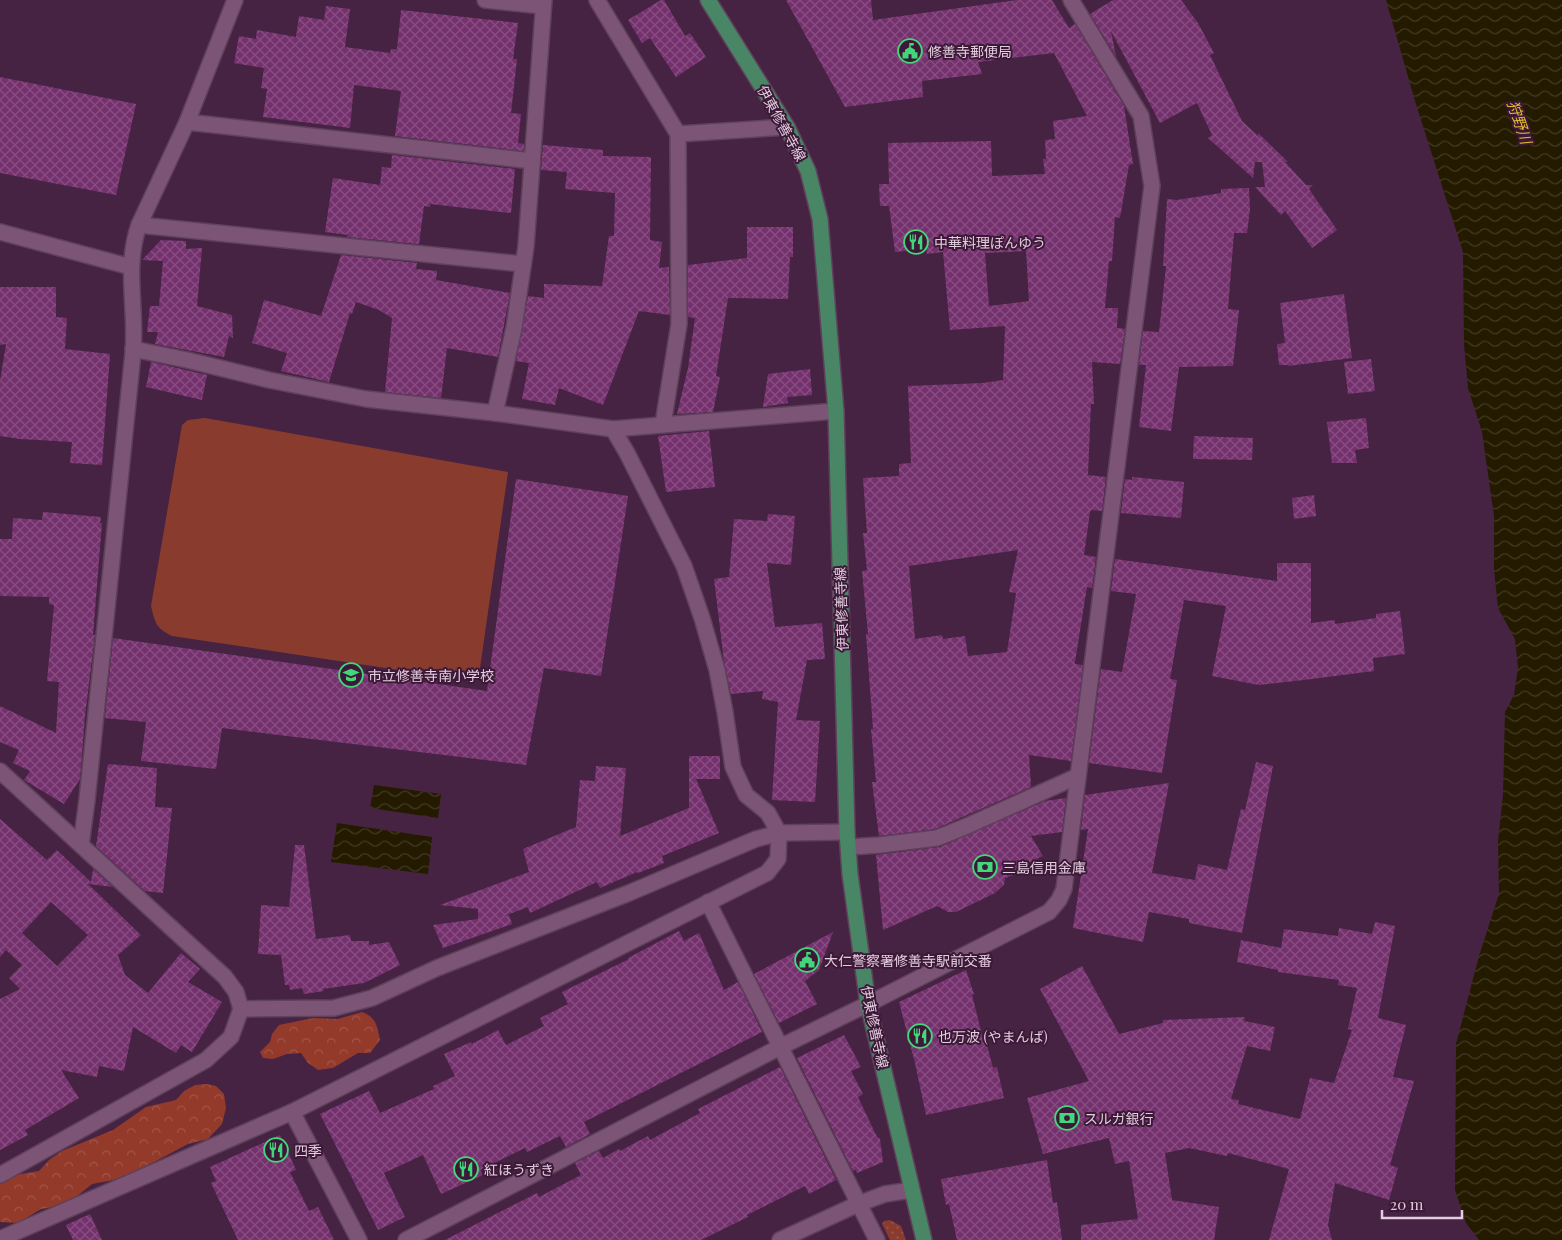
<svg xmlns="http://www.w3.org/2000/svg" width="1562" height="1240" viewBox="0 0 1562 1240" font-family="'Playfair Display','Noto Sans JP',serif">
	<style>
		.grass { fill: url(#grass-dots) }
		.forest { fill: url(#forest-crowns) }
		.garden { fill: #893c2e }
		.water { fill: url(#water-waves) }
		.building { fill: url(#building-cross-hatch); fill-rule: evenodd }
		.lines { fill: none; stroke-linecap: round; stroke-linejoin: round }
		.minor-casing { stroke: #5f415c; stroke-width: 18 }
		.major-casing { stroke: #5f415c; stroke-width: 18 }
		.minor { stroke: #7c5576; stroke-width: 15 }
		.major { stroke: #488665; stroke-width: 15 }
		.labels { text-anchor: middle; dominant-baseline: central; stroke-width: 4; stroke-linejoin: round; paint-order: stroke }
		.poi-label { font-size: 14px; fill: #e4cde0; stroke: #3b1937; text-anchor: start }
		.street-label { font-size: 14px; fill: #e4cde0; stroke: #3b1937 }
		.water-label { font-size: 15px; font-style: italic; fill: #e5bd2f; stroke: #3b1937 }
	</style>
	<defs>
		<pattern id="grass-dots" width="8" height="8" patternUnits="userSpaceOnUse" patternTransform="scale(1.25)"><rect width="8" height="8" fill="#893c2e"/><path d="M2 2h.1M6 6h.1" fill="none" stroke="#9a574c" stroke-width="1.8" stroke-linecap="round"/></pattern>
		<pattern id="forest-crowns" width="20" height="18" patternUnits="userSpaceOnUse" patternTransform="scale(1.25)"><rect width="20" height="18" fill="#933a2b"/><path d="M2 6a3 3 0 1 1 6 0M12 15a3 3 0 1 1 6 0" fill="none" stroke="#a25549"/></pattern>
		<pattern id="water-waves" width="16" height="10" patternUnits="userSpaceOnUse" patternTransform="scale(1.25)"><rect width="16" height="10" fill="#231a00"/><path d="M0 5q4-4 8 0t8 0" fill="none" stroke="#433a25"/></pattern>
		<pattern id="building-cross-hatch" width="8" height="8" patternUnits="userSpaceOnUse" patternTransform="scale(1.25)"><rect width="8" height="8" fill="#75316e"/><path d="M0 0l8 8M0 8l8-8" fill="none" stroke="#884e82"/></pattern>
	</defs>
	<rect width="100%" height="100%" fill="#462342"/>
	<!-- grass -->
	<path class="grass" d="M890,1220L901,1226L906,1240H890L882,1224L884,1221Z"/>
	<!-- forest -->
	<g class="forest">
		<path d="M362,1012C377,1018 377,1026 380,1040L370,1053H358L333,1068L318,1070L308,1063L301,1053L287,1054L273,1059L263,1058L260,1052L270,1042L272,1034L279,1025L313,1018L338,1019Z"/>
		<path d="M207,1084L216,1086L224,1094L226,1108L222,1124L208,1139L188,1144L141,1169L114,1180L92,1184L76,1197L54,1207L41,1209L18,1223L0,1222V1183L15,1175L39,1171L49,1160L62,1151L113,1130L146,1107L176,1100L184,1091L195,1085Z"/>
	</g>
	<!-- garden -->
	<path class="garden" d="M205,418L508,472L480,668L476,677L452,678L172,636C156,628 155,623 151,606L182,425L188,420Z"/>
	<!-- water -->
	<g class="water">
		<path d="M1386,0H1562V1240H1479L1466,1223L1455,1190L1456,1044L1479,956L1499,894L1498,841L1503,795L1505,712L1514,695L1518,668L1515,639L1498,608L1494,569V516L1482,432L1468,388L1464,344L1463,252L1415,101Z"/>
		<path d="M374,785L441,794L438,818L370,808Z"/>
		<path d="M337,823L432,837L428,874L331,862Z"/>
	</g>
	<!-- building -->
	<g class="building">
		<path d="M661,0H664L685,36L690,33L706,57L676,77L650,38L642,43L628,20Z"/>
		<path d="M786,0H871L873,20L1017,0H1052L1069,28L1075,24L1124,106L1133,164L1129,165L1120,218L1115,217L1112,261H1109L1105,308H1118L1117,328L1125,329L1120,364L1092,362L1094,404H1091L1088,475L1106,477L1102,511L1091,510L1090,512L1084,555L1096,557L1092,588L1087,587L1075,662V664L1083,665L1071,761L1029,755L1031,787L935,829L879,836L872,782H876L871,729H873L866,634H868L862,571L867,570L863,533H867L863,478L899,476V464L911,463L908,386L983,383L1003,380L1005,326L950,330L943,252L927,254L926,249L895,252L889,206H880L879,184H889L888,143L991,141L992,176L1045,174L1043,159H1046L1045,140L1055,139L1053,121L1087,116L1054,53L978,62L982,74L922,81L923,97L845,107ZM1026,251L1029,301L989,306L985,253ZM1018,550L1009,592L1016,593L1007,652L968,656L965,636L943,639L942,635L915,639L909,566Z"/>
		<path d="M1113,0H1181L1198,23L1214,53L1210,55L1242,121L1258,136V133L1288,162H1285L1306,185H1313L1309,189L1337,230L1312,248L1285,211L1281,215L1255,187H1265L1262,162H1255L1253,178L1208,138L1212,135L1197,103L1160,123L1111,31L1116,56L1090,14Z"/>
		<path d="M326,6L350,9L345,47L390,53L391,49H397L401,10L518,23L513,59H517L511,113L521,114L518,143L524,144V151L395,136L401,91L354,85L350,128L263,117L267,89L261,88L264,68L234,63L239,36L256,39L257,30L296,37L299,16L324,20Z"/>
		<path d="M0,77L136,104L116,195L0,173Z"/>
		<path d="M543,145L603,150V156L651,157L650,240L662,242L659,268L669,267L670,315L639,311L603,405L559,388L555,405L522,399L529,363L516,361L528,296L544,298V284L602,286L609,236H614L615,193L565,189L567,172L541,170Z"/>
		<path d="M392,155L515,169L511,213L430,204V207L424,206L419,244L347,237L348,235L325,232L333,178L380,185L382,167L391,168Z"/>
		<path d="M1249,188L1250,209L1247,233H1234L1228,309L1239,310L1233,366L1179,367L1171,431L1139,427L1146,365H1139L1143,331L1159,332L1166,266H1163L1167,199L1177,200L1221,193V189Z"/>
		<path d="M747,227H793V257H790L788,299L728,298L716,376L720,377L713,412L677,414L688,368L695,318L688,317V265L747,258Z"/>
		<path d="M161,240L186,241V249L202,248L197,306L232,315L233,338L229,336L224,357L155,344L158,332H147L150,306H159L163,261L142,260Z"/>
		<path d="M341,255L417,263L416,269L437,271L436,280L510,293L498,357L447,348L441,398L385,392L392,318L379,310L356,302L352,314L350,313L329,382L281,371L287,353L252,343L264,300L321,316Z"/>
		<path d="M0,287H56V317L67,318L65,349L110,354L102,465L70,463L72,442L20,439L0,436V381L6,344L0,345Z"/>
		<path d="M1344,294L1352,358L1288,366V365H1279L1277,344L1285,343L1280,303Z"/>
		<path d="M1371,359L1375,391L1348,394L1344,362Z"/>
		<path d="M151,362L207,375L202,400L146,387Z"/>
		<path d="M810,369L812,395L787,397L788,403L763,407L768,374Z"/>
		<path d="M1366,418L1369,448L1355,450L1357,463H1332L1327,422Z"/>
		<path d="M709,431L715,487L666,492L658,436Z"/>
		<path d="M1194,436L1253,438L1252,460L1193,459Z"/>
		<path d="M1132,477L1184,482L1181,518L1121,513L1125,479L1132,480Z"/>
		<path d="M516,479L628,496L601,676L544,668L526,765L222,728L216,769L141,761L146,722L105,718L113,638L487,691Z"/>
		<path d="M1314,495L1316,516L1294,519L1292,498Z"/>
		<path d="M43,512L101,517L100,523H102L93,635H95L85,716L80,779L64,804L24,780L30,771L13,763L19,750L0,742V706L56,733L59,682L47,681L54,605L49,604V597L0,596V539H12L13,518L42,520Z"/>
		<path d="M768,514L795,516L791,565L767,563L775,627L822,623L825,659L807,660L796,720L820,721L815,802L772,800L778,702L762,699L763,691L731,694L724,661L714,579L729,577L734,519L767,521Z"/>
		<path d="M1115,559L1277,581V563H1311V623L1335,620V624L1376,618V614L1400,611L1405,654L1373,658L1374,671L1304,680L1259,685L1212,676L1226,606L1184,600L1170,679L1177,680L1162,773L1089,763L1101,669L1122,672L1136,594L1111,591Z"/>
		<path d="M689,756H720V779H696L719,833L662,856L664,863L638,873L637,872L600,888L597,882L530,913L528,907L504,916L509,915L512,924L443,948L433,925L478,919V909L440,905L529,872L523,849L576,827L580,780L595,781L596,766L626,768L620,836L689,808Z"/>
		<path d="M1256,762L1273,766L1242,933L1189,923V919L1149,912L1143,942L1073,928L1088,829L1081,830L1085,795L1169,783L1152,873L1195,880L1198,864L1227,870L1241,809L1245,810Z"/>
		<path d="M108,764L157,768L155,807L172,808L163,893L145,891L96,846Z"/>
		<path d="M1066,798L1062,832L1031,836L1043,856L1026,864L1025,871L1005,878L1004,885L995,893L956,912H948L937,906L883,930L876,855L940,847L1045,801Z"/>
		<path d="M0,819L47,860L57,850L91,882L93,869L113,887L88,884L141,935L118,955L125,975L148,993L181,953L200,969L188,982L222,1002L192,1052L181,1045L176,1053L133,1027L124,1071L99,1066L97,1077L61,1070L79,1098L25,1130L28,1135L0,1150V999L20,989L9,978L22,965L6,950L0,957ZM51,902L88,935L57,966L22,933Z"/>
		<path d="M295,845H304L316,939L350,935L351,941H369V945L389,942L400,965L364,983L323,989L324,991L304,994L302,988L290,990L289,985H285L281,955L258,954L261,905L289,907Z"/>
		<path d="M1375,922L1395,926L1378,1018L1406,1025L1393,1077L1414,1081L1390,1165L1398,1168L1389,1200L1335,1183L1328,1225L1332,1240H1269L1289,1169L1228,1153L1227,1156L1189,1148L1165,1153L1172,1200L1219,1207L1214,1240H1081V1225L1138,1219L1129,1161L1115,1164L1109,1138L1043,1154L1027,1098L1089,1081L1040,989L1082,966L1119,1034L1163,1023V1020L1245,1017L1244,1021L1275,1027L1270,1051L1247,1046L1231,1099L1239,1100L1238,1104L1300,1119L1310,1078L1334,1083L1352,1030L1348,1029L1357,988L1338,985L1339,980L1278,972V970L1237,962L1241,940L1281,948L1284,929L1338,936L1339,928L1372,934Z"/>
		<path d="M679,931L684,941L699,933L724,990L738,982L762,1032L584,1122L590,1134L566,1147L560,1136L527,1152L525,1148L480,1170L483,1175L441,1194L423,1155L384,1173L405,1217L378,1230L320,1114L369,1091L380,1113L434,1089L433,1086L455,1076L444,1054L471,1042L472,1044L498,1030L506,1045L544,1026L540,1018L568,1004L562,992L629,959L628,958Z"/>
		<path d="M833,932L819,970L805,981L817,1004L779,1023L754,974Z"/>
		<path d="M966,970L974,994L972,995L983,1039L985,1038L993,1068L997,1067L1004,1098L926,1115L915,1063L899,1002Z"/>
		<path d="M844,1035L861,1067L851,1071L863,1094L858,1097L877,1137L880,1139L883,1162L857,1173L856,1170L853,1171L797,1058Z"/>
		<path d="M780,1067L836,1180L809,1194L805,1186L747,1215L748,1217L701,1240H445L537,1193L539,1197L581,1175L575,1163L599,1151L603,1158L619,1149L620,1151L648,1136L650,1140L700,1113L698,1109Z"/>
		<path d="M280,1135L296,1170L290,1172L309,1211L318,1207L334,1240H238L211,1183L216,1181L210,1167Z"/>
		<path d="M1047,1160L1053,1203L1057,1202L1062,1240H957L949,1204L946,1205L941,1179Z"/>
		<path d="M90,1214L102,1240H73L66,1225Z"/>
	</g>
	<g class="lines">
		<!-- minor casing -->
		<g class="minor-casing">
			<g id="minor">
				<path d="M485,0L543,6"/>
				<path d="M597,0L678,134L679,324L663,424"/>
				<path d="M187,122L532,161"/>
				<path d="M678,134L787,127"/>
				<path d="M139,225L523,264"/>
				<path d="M0,232L131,267"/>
				<path d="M133,349L187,360L269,380L366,399L495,413L613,429L836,411"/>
				<path d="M495,413L514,328L526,246L544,0"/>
				<path d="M0,771L225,977L236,992L241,1009L231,1037L206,1060L0,1175"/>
				<path d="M81,845L87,800C102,651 119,502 133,353C137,309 124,267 139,225L187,122L235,0"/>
				<path d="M849,847L880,845L937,838L967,826L1078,776"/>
				<path d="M708,902L877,1240"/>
				<path d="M241,1009L334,1008L372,998L437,968L629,893L756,839L779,833L847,832"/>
				<path d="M292,1112L359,1240"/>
				<path d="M0,1239L292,1112L767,873L778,859L779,833L768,813L746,795L733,767L725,712L717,670L702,618L684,566L627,453L613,429"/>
				<path d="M406,1240L780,1047L868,1004L1049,912L1059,900L1064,889L1152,186L1141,116L1071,0"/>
				<path d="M780,1240L858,1204L885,1194L912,1190"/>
			</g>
		</g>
		<!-- major casing -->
		<g class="major-casing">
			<path id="major" d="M708,0L787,127L808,171L820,219L836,411L847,832L850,874L868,1004L924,1240"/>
		</g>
		<!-- minor -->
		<use href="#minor" class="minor"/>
		<!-- major -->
		<use href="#major" class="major"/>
	</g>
	<!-- icons -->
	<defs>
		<g id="civic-ring" transform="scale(1.25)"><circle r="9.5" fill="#3b1937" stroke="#43d77b" stroke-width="1.5"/><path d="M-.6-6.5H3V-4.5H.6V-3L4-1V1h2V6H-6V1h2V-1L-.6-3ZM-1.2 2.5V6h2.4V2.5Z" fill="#43d77b"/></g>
		<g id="restaurant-ring" transform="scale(1.25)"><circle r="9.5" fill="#3b1937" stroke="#43d77b" stroke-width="1.5"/><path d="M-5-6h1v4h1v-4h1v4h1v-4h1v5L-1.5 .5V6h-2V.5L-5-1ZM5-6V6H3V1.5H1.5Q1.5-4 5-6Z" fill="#43d77b"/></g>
		<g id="school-ring" transform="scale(1.25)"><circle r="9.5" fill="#3b1937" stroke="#43d77b" stroke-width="1.5"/><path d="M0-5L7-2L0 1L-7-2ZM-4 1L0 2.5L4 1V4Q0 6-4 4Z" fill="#43d77b"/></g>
		<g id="bank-ring" transform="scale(1.25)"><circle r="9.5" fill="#3b1937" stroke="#43d77b" stroke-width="1.5"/><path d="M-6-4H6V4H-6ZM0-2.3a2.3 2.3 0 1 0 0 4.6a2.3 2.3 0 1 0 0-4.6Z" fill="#43d77b"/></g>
	</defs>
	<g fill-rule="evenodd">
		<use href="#civic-ring" x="910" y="51"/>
		<use href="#restaurant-ring" x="916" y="242"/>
		<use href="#school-ring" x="351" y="675"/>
		<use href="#bank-ring" x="985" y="867"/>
		<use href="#civic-ring" x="807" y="960"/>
		<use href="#restaurant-ring" x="920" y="1036"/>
		<use href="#bank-ring" x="1067" y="1118"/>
		<use href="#restaurant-ring" x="276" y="1150"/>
		<use href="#restaurant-ring" x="466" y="1169"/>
	</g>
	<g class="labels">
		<!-- poi labels -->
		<g class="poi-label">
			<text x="928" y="51">修善寺郵便局</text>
			<text x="934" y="242">中華料理ぽんゆう</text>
			<text x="368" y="675">市立修善寺南小学校</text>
			<text x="1002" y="867">三島信用金庫</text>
			<text x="824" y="960">大仁警察署修善寺駅前交番</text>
			<text x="938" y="1036">也万波 (やまんば)</text>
			<text x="1084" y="1118">スルガ銀行</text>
			<text x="294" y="1150">四季</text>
			<text x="484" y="1169">紅ほうずき</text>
		</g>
		<!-- street labels -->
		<g class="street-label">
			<text transform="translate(782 123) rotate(61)">伊東修善寺線</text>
			<text transform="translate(841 609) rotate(-92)">伊東修善寺線</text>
			<text transform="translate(875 1027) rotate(78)">伊東修善寺線</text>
		</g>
		<!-- water labels -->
		<g class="water-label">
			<text transform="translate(1520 122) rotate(71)">狩野川</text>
		</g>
	</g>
	<!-- scale -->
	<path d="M1382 1210v8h80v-8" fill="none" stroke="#e4cde0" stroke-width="2.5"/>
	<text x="1390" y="1210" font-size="15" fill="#e4cde0" stroke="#3b1937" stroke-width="4" paint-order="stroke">20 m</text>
</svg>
